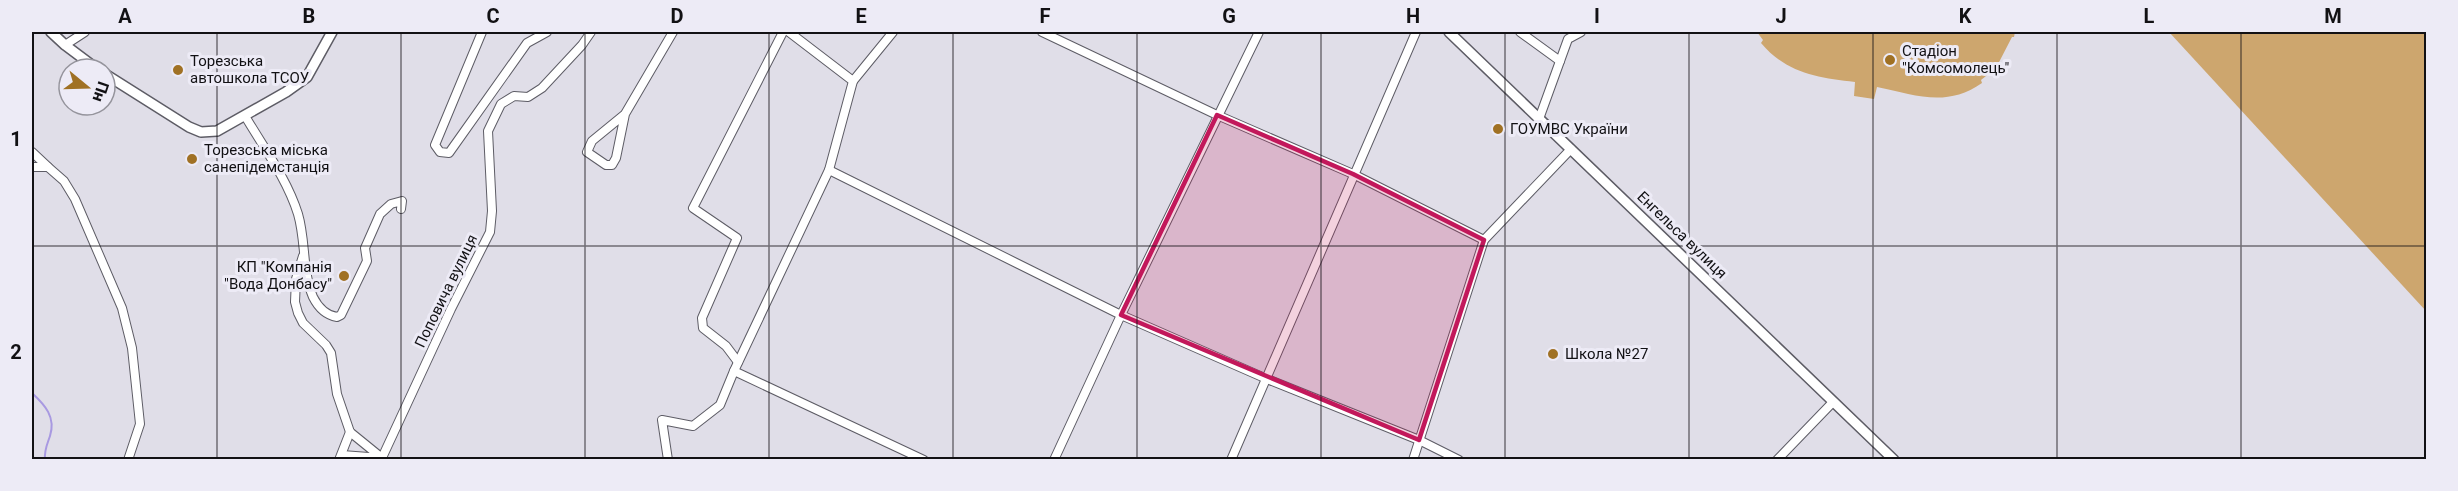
<svg xmlns="http://www.w3.org/2000/svg" width="2458" height="491" viewBox="0 0 2458 491" font-family="Roboto,sans-serif">
	<style>
		.green { fill: #cda66e }
		.lines { fill: none; stroke-linecap: round; stroke-linejoin: round }
		.stream { stroke: #a899e1; stroke-width: 2 }
		.minor-casing { stroke: #5d5c65; stroke-width: 10 }
		.tertiary-casing { stroke: #5d5c65; stroke-width: 12 }
		.minor { stroke: #fff; stroke-width: 8 }
		.tertiary { stroke: #fff; stroke-width: 9 }
		.marked { fill: #c2185b; fill-opacity: 0.2; stroke: #c2185b; stroke-width: 4.5; stroke-linejoin: round }
		.grid { fill: none; stroke: #121114; stroke-width: 1.5; stroke-opacity: 0.55 }
		.poi-dot { fill: #a07124; stroke: #edebf6; stroke-width: 2 }
		.labels { text-anchor: middle; dominant-baseline: central; stroke-width: 6; stroke-linejoin: round; paint-order: stroke }
		.poi-label { font-size: 15px; fill: #121114; stroke: #edebf6; text-anchor: start }
		.street-label { font-size: 15px; fill: #121114; stroke: #edebf6 }
		.neatline { fill: none; stroke: #121114; stroke-width: 2 }
		.grid-label { font-size: 20px; text-anchor: middle; font-weight: bold; fill: #121114 }
	</style>
	<rect width="100%" height="100%" fill="#e0dee8"/>
	<!-- green -->
	<g class="green">
		<path d="M1757,32H2015L2014,37H2012L1996,68L1981,80L1982,83C1946,108 1916,95 1877,87L1874,99L1854,96L1855,82C1818,78 1786,73 1761,43L1763,40Z"/>
		<path d="M2169,32H2426V311Z"/>
	</g>
	<g class="lines">
		<!-- stream -->
		<path class="stream" d="M32,393C45,405 56,417 50,436C47,445 44,450 45,460"/>
		<!-- minor casing -->
		<g class="minor-casing">
			<g id="minor">
				<path d="M482,32L435,145L440,152L449,153L527,43L547,32"/>
				<path d="M1042,32L1217,115L1353,174L1484,240"/>
				<path d="M1520,32L1560,61"/>
				<path d="M65,45L85,32"/>
				<path d="M853,81L893,32"/>
				<path d="M625,114L592,141L587,152L606,165H612L616,158L625,114L673,32"/>
				<path d="M245,116C264,148 287,179 298,214C306,241 302,271 313,297C318,307 325,315 337,317L341,315L367,261L365,248L380,214L391,204L402,201L401,209"/>
				<path d="M1539,119L1568,39L1581,32"/>
				<path d="M32,152L48,167"/>
				<path d="M32,167H48L64,181L75,199L122,308L132,348L140,424L128,460"/>
				<path d="M829,170L1121,315L1267,379L1419,440L1459,460"/>
				<path d="M303,256L296,279L295,302L298,313L303,323L326,345L331,353L337,394L350,432L382,458L342,455"/>
				<path d="M738,362L726,346L703,328L702,318L737,238L693,208L783,32"/>
				<path d="M734,371L924,460"/>
				<path d="M339,460L350,432"/>
				<path d="M381,460L451,309L490,232L492,211L488,131L501,104L514,96L528,97L542,88L582,45L591,32"/>
				<path d="M668,460L662,420L693,426L720,405L734,371L829,170L853,81L789,32"/>
				<path d="M1054,460L1121,315L1259,32"/>
				<path d="M1231,460L1416,32"/>
				<path d="M1413,460L1484,240L1571,149"/>
				<path d="M1777,460L1833,402"/>
			</g>
		</g>
		<!-- tertiary casing -->
		<g class="tertiary-casing">
			<g id="tertiary">
				<path d="M51,32L65,45L97,69"/>
				<path d="M1449,32L1894,460"/>
				<path d="M105,74L189,127L201,132L217,131L286,92L307,77L332,32"/>
			</g>
		</g>
		<!-- minor -->
		<use href="#minor" class="minor"/>
		<!-- tertiary -->
		<use href="#tertiary" class="tertiary"/>
	</g>
	<!-- marked area -->
	<path class="marked" d="M1217,115L1353,174L1484,240L1419,440L1121,315Z"/>
	<!-- grid -->
	<path class="grid" d="M217,32V460M401,32V460M585,32V460M769,32V460M953,32V460M1137,32V460M1321,32V460M1505,32V460M1689,32V460M1873,32V460M2057,32V460M2241,32V460M32,246H2426"/>
	<!-- markers -->
	<g class="poi-dot">
		<circle cx="1890" cy="60" r="6"/>
		<circle cx="178" cy="70" r="6"/>
		<circle cx="1498" cy="129" r="6"/>
		<circle cx="192" cy="159" r="6"/>
		<circle cx="344" cy="276" r="6"/>
		<circle cx="1553" cy="354" r="6"/>
	</g>
	<g class="labels">
		<!-- poi labels -->
		<g class="poi-label">
			<text x="1902" y="51">Стадіон<tspan x="1902" dy="17">"Комсомолець"</tspan></text>
			<text x="190" y="61">Торезська<tspan x="190" dy="17">автошкола ТСОУ</tspan></text>
			<text x="1510" y="129">ГОУМВС України</text>
			<text x="204" y="150">Торезська міська<tspan x="204" dy="17">санепідемстанція</tspan></text>
			<text x="332" y="267" text-anchor="end">КП "Компанія<tspan x="332" dy="17">"Вода Донбасу"</tspan></text>
			<text x="1565" y="354">Школа №27</text>
		</g>
		<!-- street labels -->
		<g class="street-label">
			<text transform="translate(1682 235) rotate(44)">Енгельса вулиця</text>
			<text transform="translate(446 291) rotate(-64)">Поповича вулиця</text>
		</g>
	</g>
	<!-- border -->
	<rect width="2458" height="491" fill="none" stroke="#edebf6" stroke-width="66"/>
	<!-- north arrow -->
	<g transform="translate(87 87) rotate(109)"><circle r="28" fill="#edebf6" stroke="#95949c" stroke-width="1.5"/>
	<path d="M0-4.5L10 22L0 15L-10 22Z" fill="#a07124"/>
	<text y="-9" font-size="16" font-weight="bold" text-anchor="middle" fill="#121114">Пн</text>
	</g>
	<rect x="33" y="33" width="2392" height="425" class="neatline"/>
	<g class="grid-label">
		<text x="125" y="23">A</text>
		<text x="309" y="23">B</text>
		<text x="493" y="23">C</text>
		<text x="677" y="23">D</text>
		<text x="861" y="23">E</text>
		<text x="1045" y="23">F</text>
		<text x="1229" y="23">G</text>
		<text x="1413" y="23">H</text>
		<text x="1597" y="23">I</text>
		<text x="1781" y="23">J</text>
		<text x="1965" y="23">K</text>
		<text x="2149" y="23">L</text>
		<text x="2333" y="23">M</text>
		<text x="16" y="146">1</text>
		<text x="16" y="359">2</text>
	</g>
</svg>
